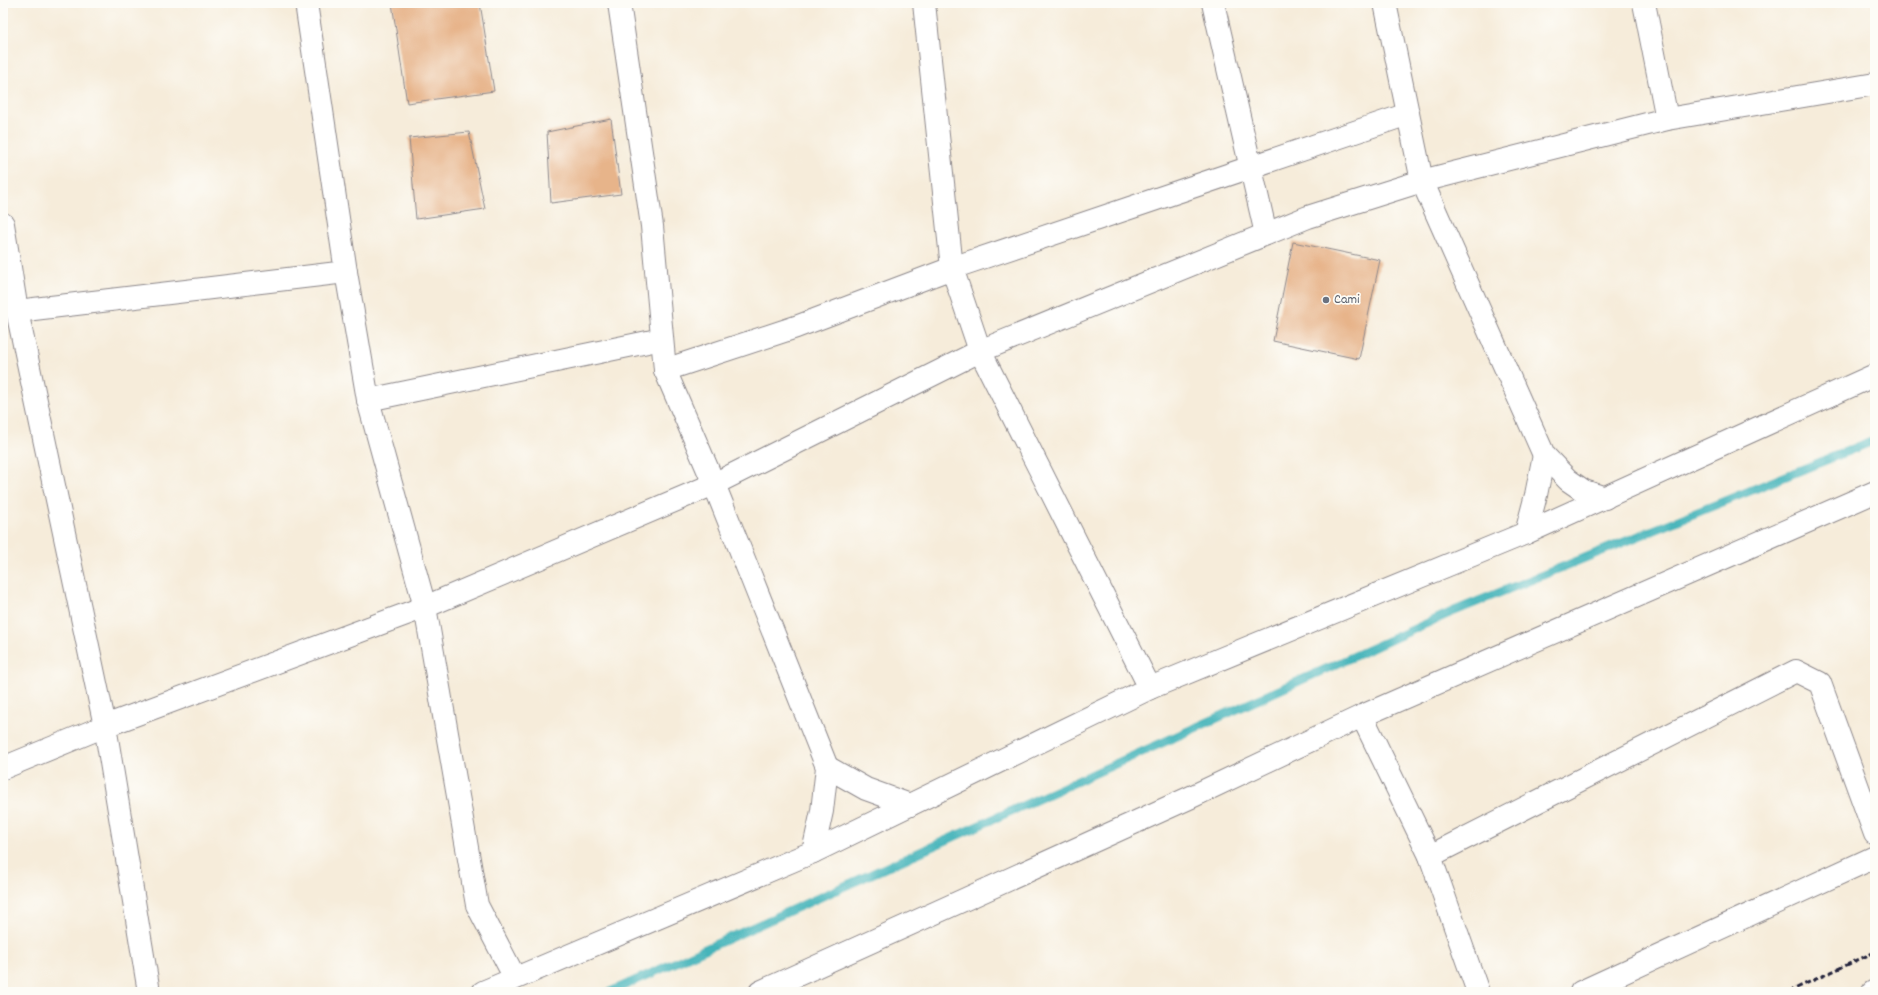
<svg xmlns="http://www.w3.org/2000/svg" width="1878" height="995" viewBox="0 0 1878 995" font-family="Dekko,sans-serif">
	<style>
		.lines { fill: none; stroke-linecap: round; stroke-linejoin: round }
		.stream { stroke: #44b4ba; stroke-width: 9 }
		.building { fill: #e7b48a }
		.street-casing { stroke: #8c878a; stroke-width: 24 }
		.secondary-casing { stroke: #8c878a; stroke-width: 24 }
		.street { stroke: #fff; stroke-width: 22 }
		.secondary { stroke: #fff; stroke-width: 22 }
		.rail { stroke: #22223b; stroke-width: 3; stroke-dasharray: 6 3; stroke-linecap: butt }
		.worship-dot { fill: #6b7280; stroke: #fdfcf7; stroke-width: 1.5 }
		.labels { text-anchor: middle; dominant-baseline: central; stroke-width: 3.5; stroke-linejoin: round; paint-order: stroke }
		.worship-label { font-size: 14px; fill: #5b616d; stroke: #fdfcf7; text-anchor: start }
	</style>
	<rect width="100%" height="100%" fill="#fdfcf7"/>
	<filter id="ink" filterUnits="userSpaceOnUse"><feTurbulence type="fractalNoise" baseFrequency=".025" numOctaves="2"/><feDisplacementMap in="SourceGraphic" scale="8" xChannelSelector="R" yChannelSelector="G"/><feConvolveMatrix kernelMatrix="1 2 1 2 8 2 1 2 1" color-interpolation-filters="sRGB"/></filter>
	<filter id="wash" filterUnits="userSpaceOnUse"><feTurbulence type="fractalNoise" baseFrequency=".012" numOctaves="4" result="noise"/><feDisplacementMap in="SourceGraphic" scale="16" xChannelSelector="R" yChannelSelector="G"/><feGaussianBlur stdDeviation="0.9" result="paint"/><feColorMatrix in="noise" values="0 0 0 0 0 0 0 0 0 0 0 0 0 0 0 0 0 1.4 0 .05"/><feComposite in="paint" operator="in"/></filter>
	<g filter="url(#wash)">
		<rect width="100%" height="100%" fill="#f6ecda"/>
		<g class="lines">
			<!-- stream -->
			<path class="stream" d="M610,992L1452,612L1875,440"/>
		</g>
		<g id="blocks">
			<!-- building -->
			<g class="building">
				<path d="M392,3H480L494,91L407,103Z"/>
				<path d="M611,119L621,194L551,203L547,132Z"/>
				<path d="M469,132L485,209L416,219L409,138Z"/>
				<path d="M1293,242L1380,260L1359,359L1273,341Z"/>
			</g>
		</g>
	</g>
	<g filter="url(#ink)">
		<use href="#blocks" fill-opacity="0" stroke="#8c878a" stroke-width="1"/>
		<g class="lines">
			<!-- street casing -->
			<g class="street-casing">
				<g id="street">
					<path d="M306,3L346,272L368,400L425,607L477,905L515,978"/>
					<path d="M924,3L952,268L980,351L1150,688"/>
					<path d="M1213,3L1266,234"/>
					<path d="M1644,3L1667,119"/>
					<path d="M3,224L17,311L105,726L149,992"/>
					<path d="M17,311L346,272"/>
					<path d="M665,370L796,327L952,268L1408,114"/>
					<path d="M368,400L662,339"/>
					<path d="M1362,716L1430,856L1478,992"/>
					<path d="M3,768L105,726L425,607L714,484L980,351L1308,217L1422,181L1667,119L1875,84"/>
					<path d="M1430,856L1796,671L1820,683L1875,834"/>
					<path d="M1581,992L1875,857"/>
					<path d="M1873,992L1875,991"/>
				</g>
			</g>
			<!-- secondary casing -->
			<g class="secondary-casing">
				<g id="secondary">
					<path d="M619,3L652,226L665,370L714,484L827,767L822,811L813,852"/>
					<path d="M1385,3L1422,181L1544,455L1568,480L1584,491L1605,498"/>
					<path d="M1526,533L1536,495L1544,455"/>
					<path d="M827,767L866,789L910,805"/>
					<path d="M483,992L813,852L1150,688L1526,533L1875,375"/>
					<path d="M760,992L1189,798L1362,716L1875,492"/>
				</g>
			</g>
			<!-- street -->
			<use href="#street" class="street"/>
			<!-- secondary -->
			<use href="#secondary" class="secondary"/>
			<!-- rail -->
			<path class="rail" d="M1788,992L1875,952"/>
		</g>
	</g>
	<!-- markers -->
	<circle class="worship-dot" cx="1326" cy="300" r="4"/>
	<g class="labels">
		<!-- worship labels -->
		<g class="worship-label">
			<text x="1334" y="300">Cami</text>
		</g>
	</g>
	<!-- margin -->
	<rect width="1878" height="995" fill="none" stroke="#fdfcf7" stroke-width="16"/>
</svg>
